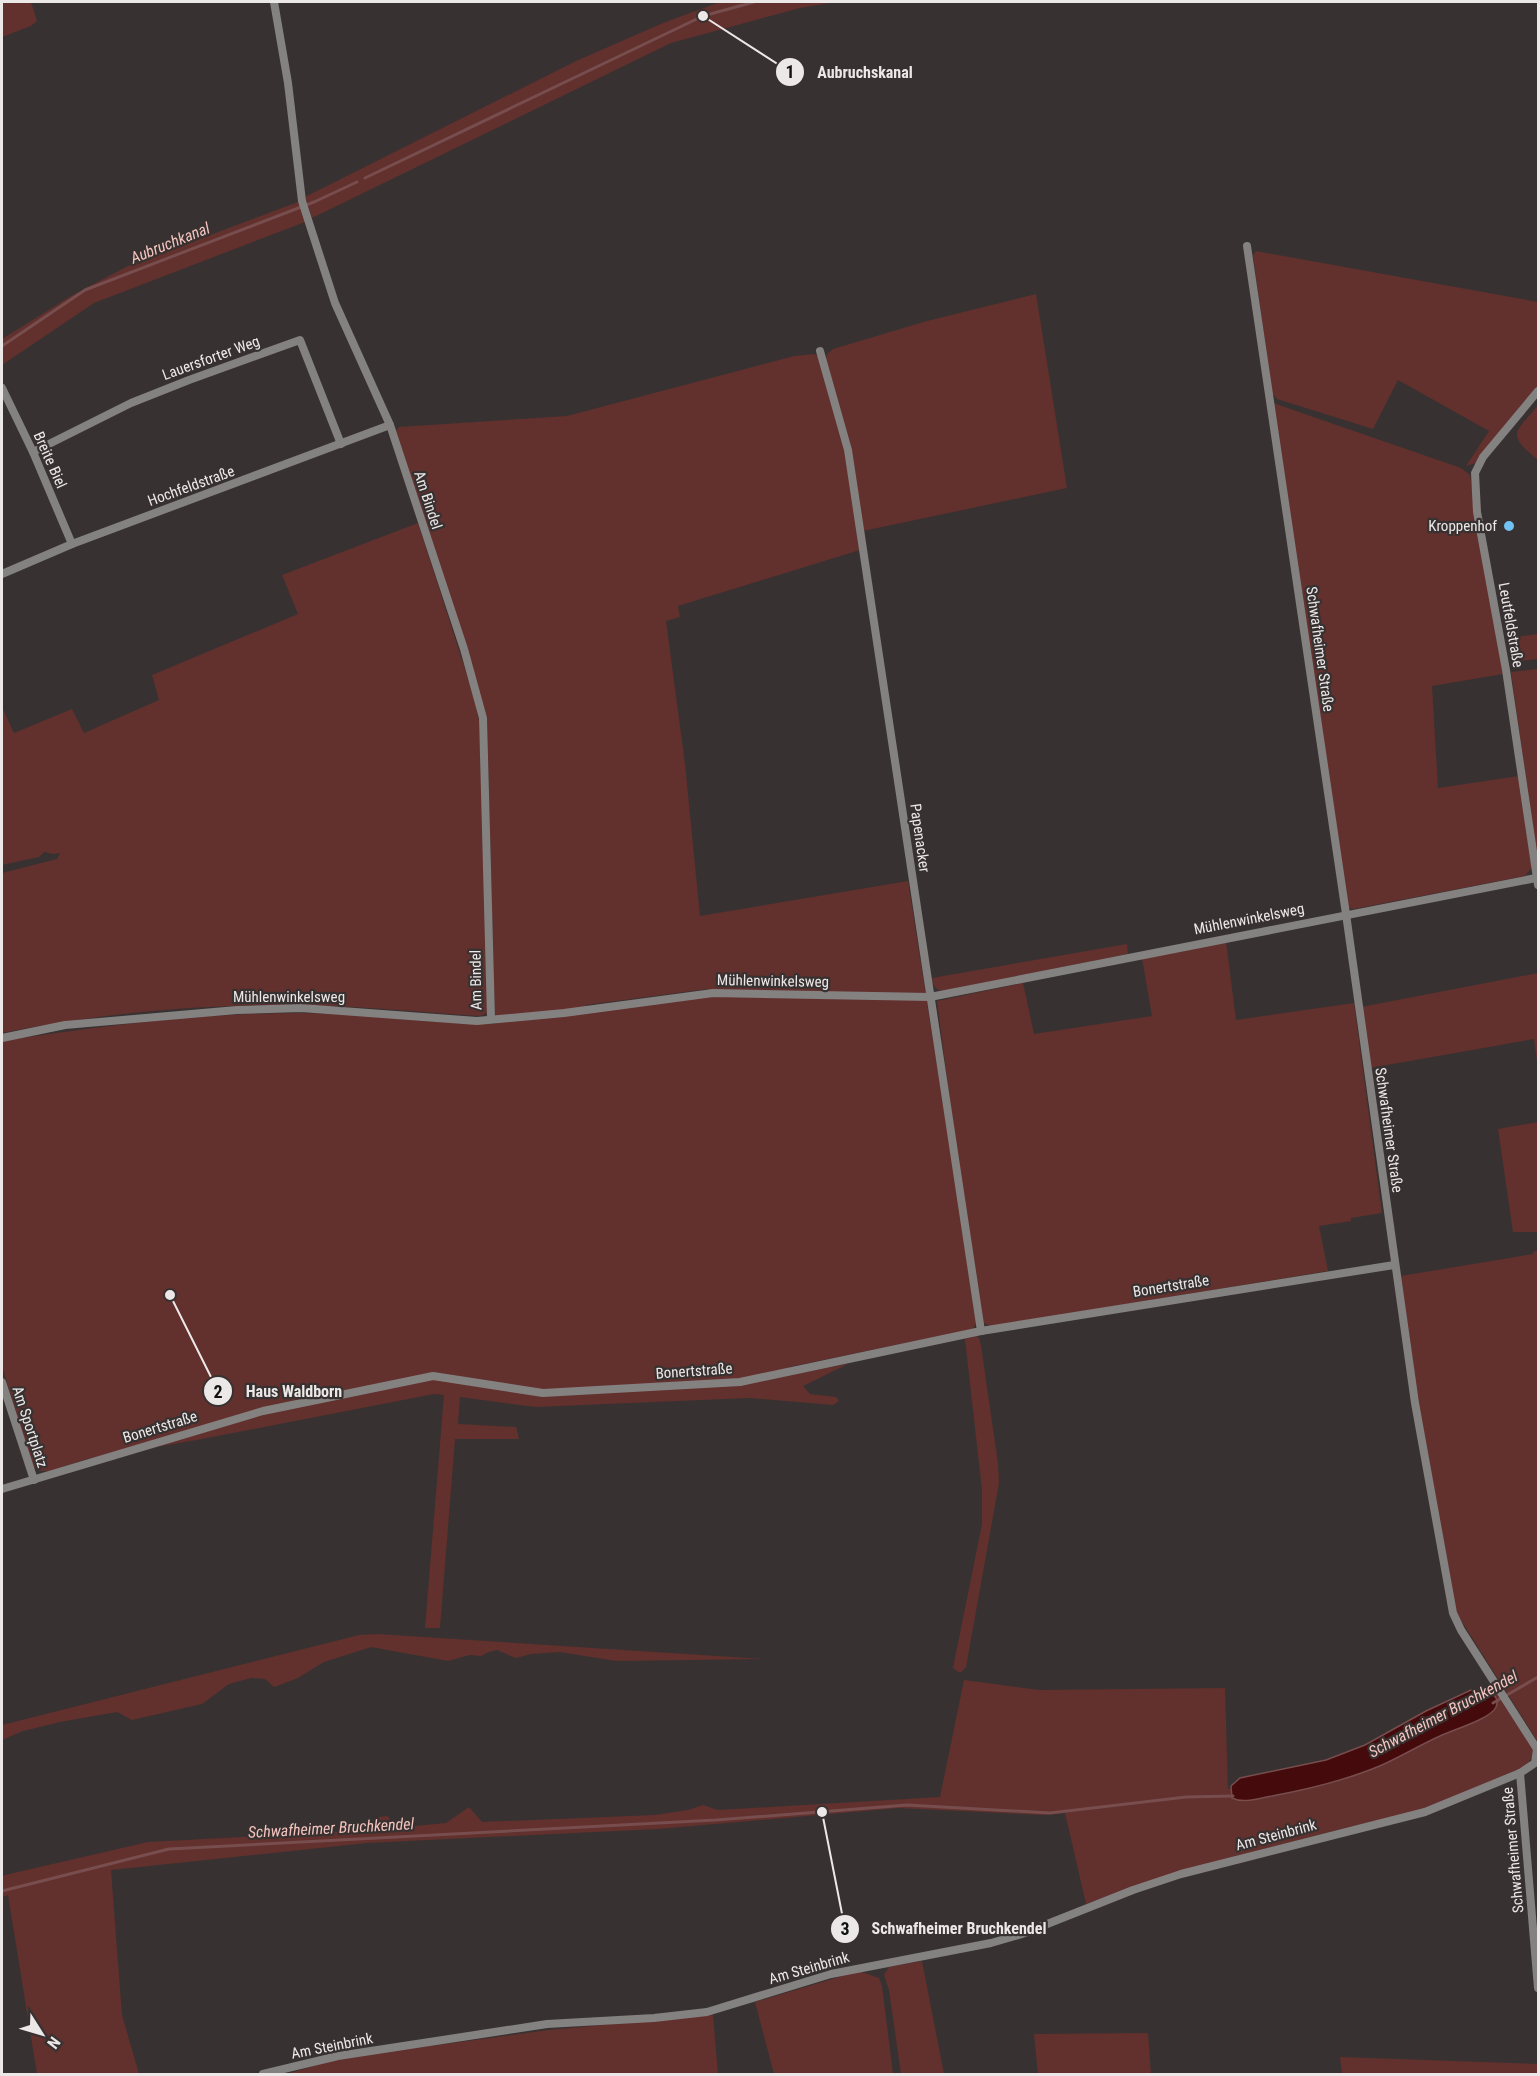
<svg xmlns="http://www.w3.org/2000/svg" width="1540" height="2076" viewBox="0 0 1540 2076" font-family="'Roboto Condensed',sans-serif">
	<style>
		.green { fill: #62302d; fill-rule: evenodd }
		.water { fill: #450a0b; stroke: #774d4d; stroke-width: 1.5 }
		.lines { fill: none; stroke-linecap: round; stroke-linejoin: round }
		.stream { stroke: #774d4d; stroke-width: 3 }
		.minor { stroke: #848181; stroke-width: 8 }
		.poi-dot { fill: #72c1f5; stroke: #373231; stroke-width: 2 }
		.labels { text-anchor: middle; dominant-baseline: central; stroke-width: 4.5; stroke-linejoin: round; paint-order: stroke }
		.street-label { font-size: 15px; fill: #ece8e8; stroke: #373231 }
		.poi-label { font-size: 15px; fill: #ece8e8; stroke: #373231; text-anchor: end }
		.water-label { font-size: 16px; font-style: italic; fill: #f5c4bf; stroke: #373231 }
		.leader { fill: none; stroke: #ece8e8; stroke-width: 2 }
		.callout-dot { fill: #ece8e8; stroke: #373231; stroke-width: 2 }
		.mark-label { font-size: 18px; text-anchor: middle; font-weight: bold; fill: #111 }
		.callout-label { font-size: 16px; text-anchor: middle; font-weight: bold; fill: #ece8e8; stroke: #373231; stroke-width: 4.5; stroke-linejoin: round; paint-order: stroke }
	</style>
	<rect width="100%" height="100%" fill="#373231"/>
	<!-- green -->
	<g class="green">
		<path d="M2,2H31L37,21L31,26L2,37Z"/>
		<path d="M720,2H835L800,8L671,43L312,218L305,197L576,61L663,23Z"/>
		<path d="M298,202L305,222L94,303L2,365V339L71,296L128,266Z"/>
		<path d="M1256,251L1538,302V386L1497,435L1476,463L1466,466L1489,431L1398,380L1373,429L1277,399L1272,393L1253,255Z"/>
		<path d="M1036,294L1067,488L863,531L826,360L827,354L833,349L927,321Z"/>
		<path d="M814,354L818,356L845,446L860,550L678,606L680,617L666,621L685,764L700,916L908,881L977,1321L973,1329L789,1367L790,1374L848,1364L803,1386L810,1394L836,1397L839,1401L833,1405L749,1398L535,1407L460,1397L458,1424L516,1427L519,1439H455L440,1628H425L444,1395L434,1394L202,1439L87,1459L49,1471H40L32,1466L2,1366V1041C100,1026 200,1013 300,1013C365,1013 430,1025 495,1024L487,717L395,432L399,427L567,416L794,356ZM707,989L712,992L586,1009V1005Z"/>
		<path d="M1273,403L1461,468L1470,475L1503,674L1432,686L1438,788L1519,776L1532,867L1525,876L1354,909L1348,908Z"/>
		<path d="M1538,405V460C1506,433 1514,435 1538,405Z"/>
		<path d="M418,523L473,694L479,720L489,1008L485,1014L480,1016C416,1012 352,1005 288,1005C192,1005 96,1014 2,1033V873L57,859L60,853L53,854L44,852L39,857L2,865V707L14,733L72,709L84,733L159,700L152,675L298,614L282,575Z"/>
		<path d="M1538,634V659L1511,662L1508,638Z"/>
		<path d="M1538,669V865L1511,672Z"/>
		<path d="M1226,941L1236,1020L1354,1003L1382,1213L1351,1218V1221L1319,1226L1328,1271L991,1326L979,1321L937,1001L1023,983L1034,1034L1152,1016L1142,958Z"/>
		<path d="M1127,944L1128,954L944,991C936,990 933,987 932,978Z"/>
		<path d="M1538,973V1068L1534,1039L1370,1068L1361,1007Z"/>
		<path d="M1538,1122V1232H1513L1498,1129Z"/>
		<path d="M1538,1250V1742L1457,1614L1418,1401L1401,1276L1533,1254V1252Z"/>
		<path d="M976,1336L979,1338L981,1346L998,1463L999,1483L966,1667L960,1673L953,1668L982,1524V1490L965,1339Z"/>
		<path d="M377,1634L763,1659L616,1661L560,1652L531,1654L516,1658L497,1650L489,1652L481,1656L470,1655L448,1661L371,1647L324,1662L298,1678L274,1687L265,1679L251,1678L229,1684L202,1704L132,1720L117,1712L60,1722L23,1731L2,1740V1725L359,1635Z"/>
		<path d="M964,1680L1039,1690L1225,1688L1228,1789L1265,1787L1394,1749L1495,1690L1533,1750C1532,1759 1530,1762 1523,1767L1450,1799L1422,1809C1309,1837 1196,1864 1086,1904L1065,1813L1042,1815L898,1808L658,1829L367,1843L111,1870L122,2015L139,2074H37L8,1895L2,1897V1877L5,1875L148,1842L370,1830L378,1817L388,1816L395,1828L446,1823L469,1807L482,1822L655,1815L688,1810L703,1805L718,1810L940,1797Z"/>
		<path d="M922,1961L944,2074H901L889,1990L884,1975L889,1967Z"/>
		<path d="M859,1971L879,1978L882,1986L893,2074H774L755,2002Z"/>
		<path d="M713,2015L718,2074H287L341,2058L548,2030Z"/>
		<path d="M1148,2033L1151,2074H1038L1034,2034Z"/>
		<path d="M1340,2057L1538,2064V2074H1342Z"/>
	</g>
	<!-- water -->
	<path class="water" d="M1471,1690C1480,1691 1502,1691 1496,1707C1491,1719 1452,1730 1440,1736C1420,1745 1402,1756 1382,1765C1347,1780 1310,1789 1272,1796C1259,1798 1244,1804 1232,1798L1231,1786L1240,1778L1326,1760L1365,1745L1426,1711Z"/>
	<g class="lines">
		<!-- stream -->
		<g class="stream">
			<path d="M365,178L703,16L754,2"/>
			<path d="M2,346L85,290L314,202L357,182"/>
			<path d="M1493,1703L1538,1677"/>
			<path d="M2,1891L169,1849L716,1820L907,1805L1050,1813L1186,1797L1233,1796"/>
		</g>
		<!-- minor -->
		<g class="minor">
			<path d="M274,2L288,83L302,201L335,303L390,425L464,649L483,718L491,1018"/>
			<path d="M820,351L848,450L981,1331"/>
			<path d="M2,388L33,452L72,544"/>
			<path d="M1538,391L1483,457L1475,473L1477,512L1506,670L1538,885"/>
			<path d="M33,452L131,403L189,380L300,340L341,444"/>
			<path d="M2,574L72,544L390,425"/>
			<path d="M2,1038L65,1025L237,1010L301,1008L477,1021L564,1013L713,993L930,997L1536,878"/>
			<path d="M2,1382L34,1480"/>
			<path d="M2,1489L263,1411L433,1376L543,1393L740,1382L981,1331L1394,1265"/>
			<path d="M1520,1773L1538,1988"/>
			<path d="M263,2074L338,2056L547,2024L654,2018L707,2012L831,1974L991,1943L1022,1934L1133,1890L1181,1874L1425,1812L1520,1773L1535,1763L1537,1749L1461,1630L1453,1613L1415,1403L1346,914L1247,246"/>
		</g>
	</g>
	<!-- markers -->
	<circle class="poi-dot" cx="1509" cy="526" r="6"/>
	<g class="labels">
		<!-- street labels -->
		<g class="street-label">
			<text transform="translate(211 358) rotate(-20)">Lauersforter Weg</text>
			<text transform="translate(50 460) rotate(66)">Breite Biel</text>
			<text transform="translate(191 486) rotate(-20)">Hochfeldstraße</text>
			<text transform="translate(428 500) rotate(72)">Am Bindel</text>
			<text transform="translate(1511 625) rotate(80)">Leutfeldstraße</text>
			<text transform="translate(1320 649) rotate(82)">Schwafheimer Straße</text>
			<text transform="translate(920 838) rotate(82)">Papenacker</text>
			<text transform="translate(1249 919) rotate(-11)">Mühlenwinkelsweg</text>
			<text transform="translate(476 980) rotate(-91)">Am Bindel</text>
			<text transform="translate(773 981) rotate(1)">Mühlenwinkelsweg</text>
			<text x="289" y="997">Mühlenwinkelsweg</text>
			<text transform="translate(1389 1130) rotate(82)">Schwafheimer Straße</text>
			<text transform="translate(1171 1286) rotate(-9)">Bonertstraße</text>
			<text transform="translate(694 1371) rotate(-4)">Bonertstraße</text>
			<text transform="translate(30 1427) rotate(72)">Am Sportplatz</text>
			<text transform="translate(160 1427) rotate(-17)">Bonertstraße</text>
			<text transform="translate(1276 1835) rotate(-15)">Am Steinbrink</text>
			<text transform="translate(1513 1850) rotate(-95)">Schwafheimer Straße</text>
			<text transform="translate(809 1968) rotate(-16)">Am Steinbrink</text>
			<text transform="translate(332 2046) rotate(-11)">Am Steinbrink</text>
		</g>
		<!-- poi labels -->
		<g class="poi-label">
			<text x="1497" y="526">Kroppenhof</text>
		</g>
		<!-- water labels -->
		<g class="water-label">
			<text transform="translate(170 243) rotate(-22)">Aubruchkanal</text>
			<text transform="translate(1443 1714) rotate(-28)">Schwafheimer Bruchkendel</text>
			<text transform="translate(331 1828) rotate(-3)">Schwafheimer Bruchkendel</text>
		</g>
	</g>
	<!-- callouts -->
	<path class="leader" d="M703 16L790 72M170 1295L218 1391M822 1812L845 1929"/>
	<g class="callout-dot">
		<circle cx="703" cy="16" r="6"/>
		<circle cx="170" cy="1295" r="6"/>
		<circle cx="822" cy="1812" r="6"/>
		<circle cx="790" cy="72" r="15"/>
		<circle cx="218" cy="1391" r="15"/>
		<circle cx="845" cy="1929" r="15"/>
	</g>
	<g class="mark-label">
		<text x="790" y="78">1</text>
		<text x="218" y="1398">2</text>
		<text x="845" y="1935">3</text>
	</g>
	<g class="callout-label">
		<text x="865" y="78">Aubruchskanal</text>
		<text x="294" y="1397">Haus Waldborn</text>
		<text x="959" y="1934">Schwafheimer Bruchkendel</text>
	</g>
	<!-- border -->
	<rect width="1540" height="2076" fill="none" stroke="#ece8e8" stroke-width="6"/>
	<!-- north arrow -->
	<g transform="translate(42 2034) rotate(127)" stroke="#373231" stroke-width="4.5" paint-order="stroke">
	<path d="M0-4.5L10 22L0 15L-10 22Z" fill="#ece8e8"/>
	<text y="-9" font-size="16" font-weight="bold" text-anchor="middle" fill="#ece8e8">N</text>
	</g>
</svg>
